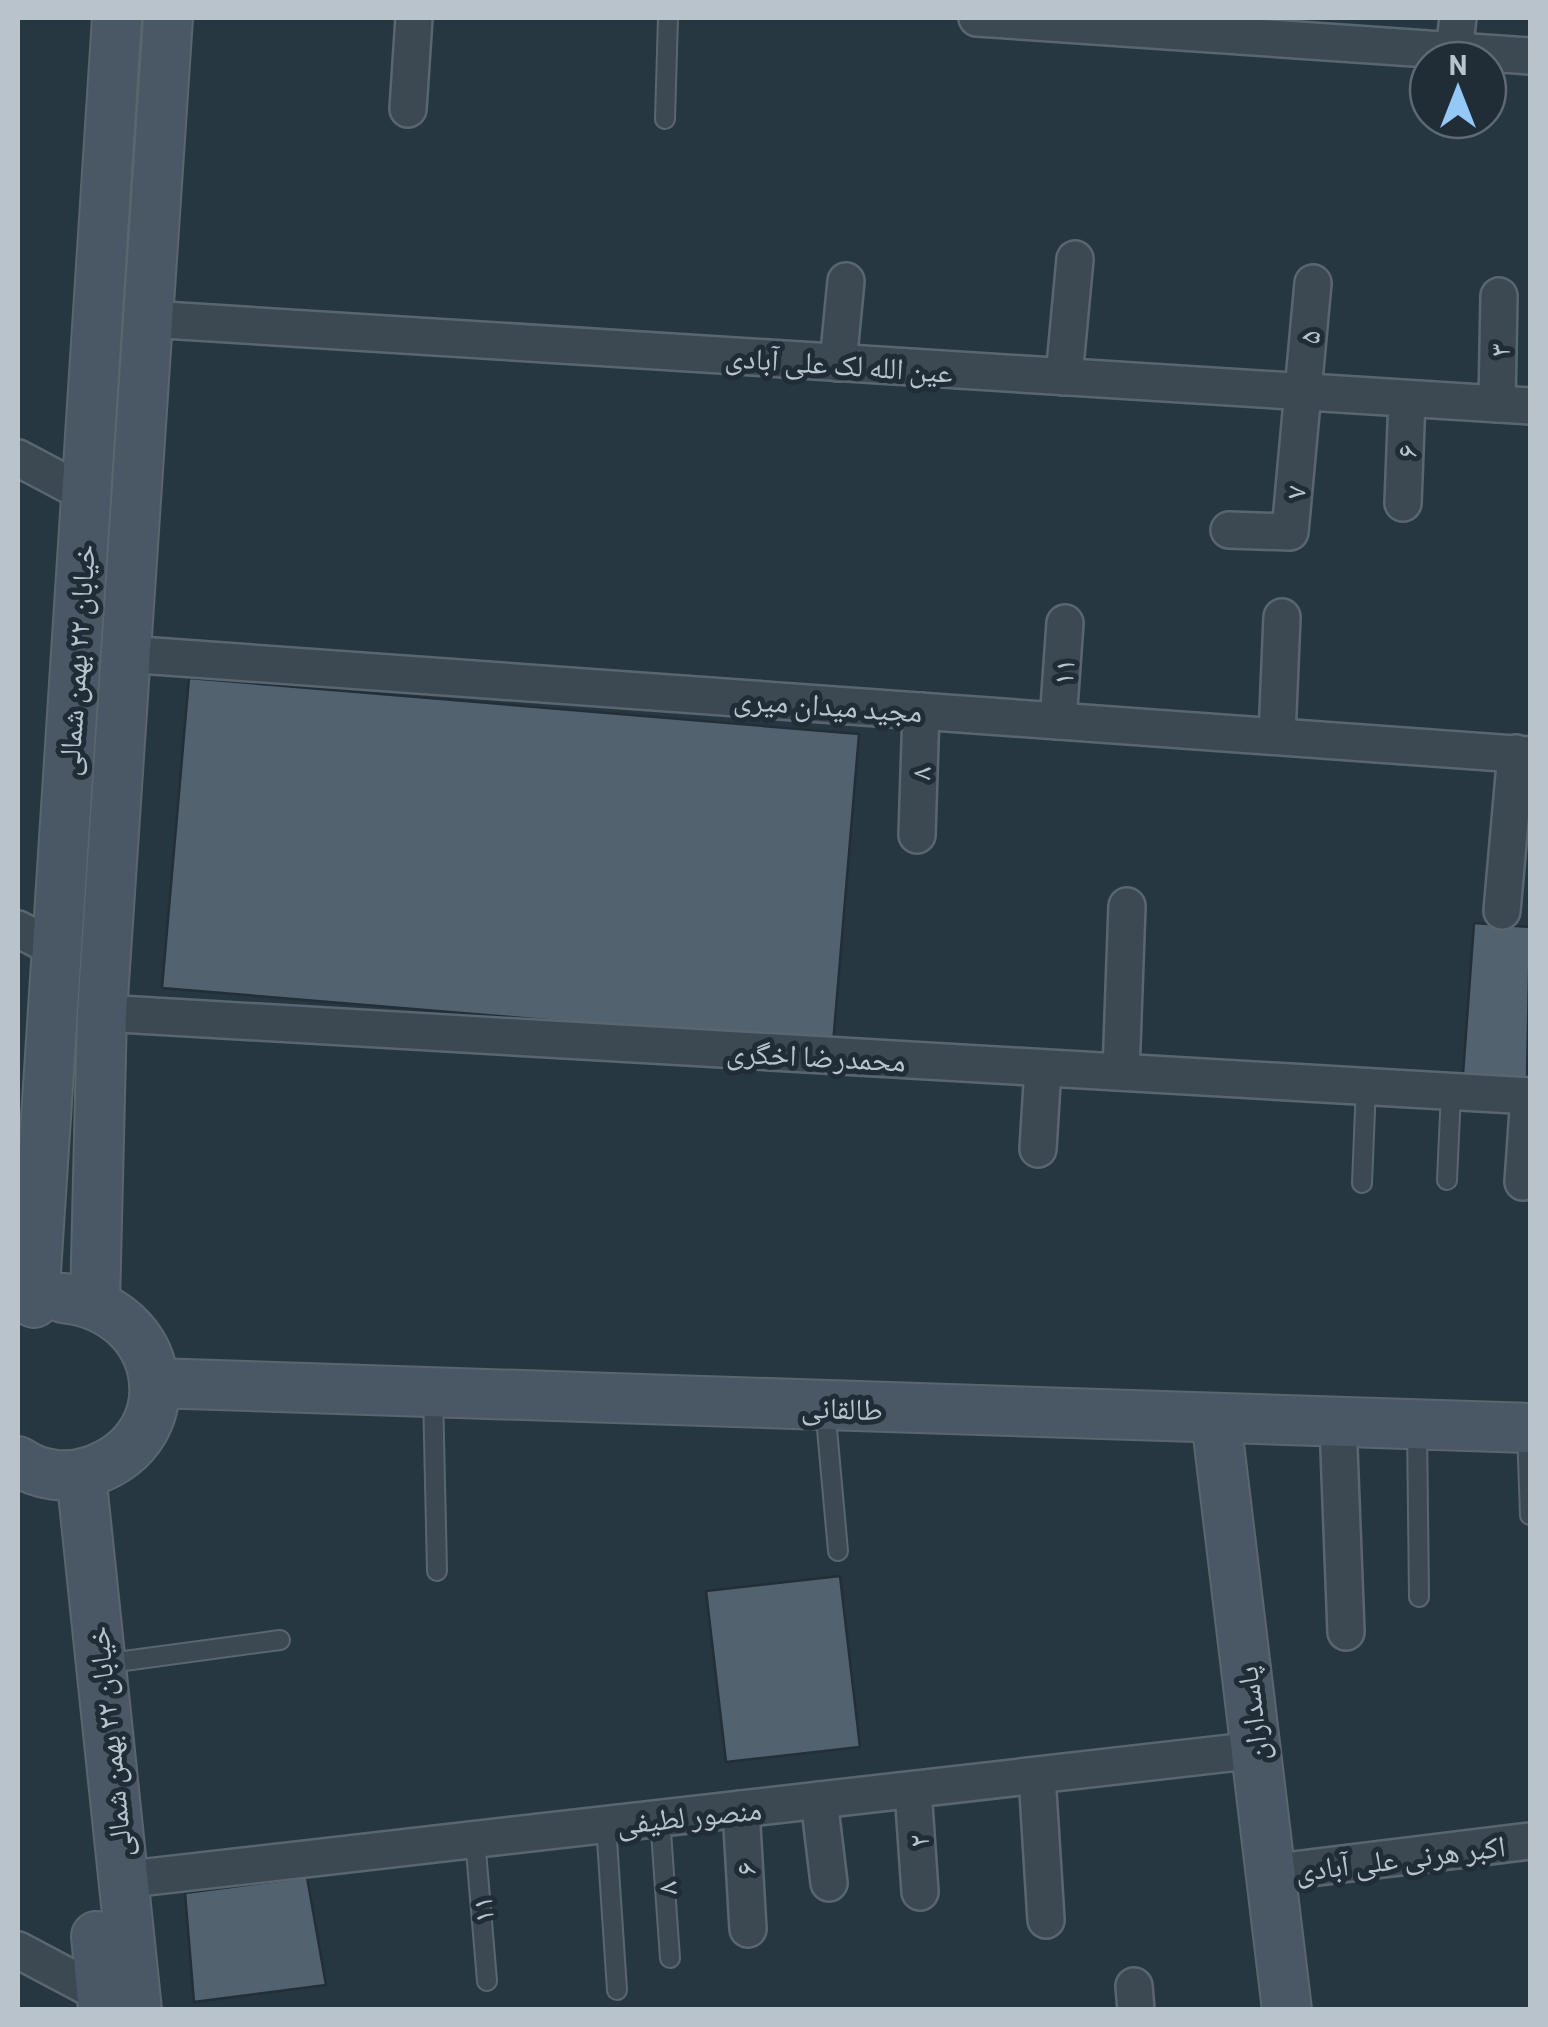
<svg xmlns="http://www.w3.org/2000/svg" width="1548" height="2027" viewBox="0 0 1548 2027" font-family="Barlow,'Noto Naskh Arabic',sans-serif">
	<style>
		.building { fill: #53626f; stroke: #222f39; stroke-width: 2.5 }
		.lines { fill: none; stroke-linecap: round; stroke-linejoin: round }
		.lane-casing { stroke: #5a666f; stroke-width: 22 }
		.street-casing { stroke: #5a666f; stroke-width: 40 }
		.secondary-casing { stroke: #5a666f; stroke-width: 52 }
		.lane { stroke: #3c4852; stroke-width: 18 }
		.street { stroke: #3c4852; stroke-width: 35 }
		.secondary { stroke: #4a5865; stroke-width: 48 }
		.labels { text-anchor: middle; dominant-baseline: central; stroke-width: 10; stroke-linejoin: round; paint-order: stroke }
		.street-label { font-size: 30px; fill: #b9c3cc; stroke: #202d37 }
	</style>
	<rect width="100%" height="100%" fill="#273742"/>
	<!-- building -->
	<g class="building">
		<path d="M189,678L859,734L833,1044L162,988Z"/>
		<path d="M1474,923L1530,927L1527,1078L1463,1074Z"/>
		<path d="M840,1576L860,1747L726,1762L706,1591Z"/>
		<path d="M307,1877L326,1985L194,2002L185,1893Z"/>
	</g>
	<g class="lines">
		<!-- lane casing -->
		<g class="lane-casing">
			<g id="lane">
				<path d="M665,119L668,18"/>
				<path d="M1447,1180L1451,1092"/>
				<path d="M1362,1183L1366,1086"/>
				<path d="M433,1393L437,1571"/>
				<path d="M825,1407L838,1551"/>
				<path d="M1417,1427L1419,1597"/>
				<path d="M1527,1431L1530,1515"/>
				<path d="M102,1664L280,1640"/>
				<path d="M660,1818L670,1958"/>
				<path d="M606,1825L617,1990"/>
				<path d="M475,1839L487,1981"/>
			</g>
		</g>
		<!-- street casing -->
		<g class="street-casing">
			<g id="street">
				<path d="M977,18L1530,56"/>
				<path d="M1454,50L1458,18"/>
				<path d="M408,109L414,18"/>
				<path d="M148,319L1530,406"/>
				<path d="M838,363L846,281"/>
				<path d="M1064,377L1075,259"/>
				<path d="M1497,404L1499,296"/>
				<path d="M18,458L86,494"/>
				<path d="M1403,503L1407,399"/>
				<path d="M1229,530L1290,532L1313,283"/>
				<path d="M126,654L1530,755"/>
				<path d="M1058,721L1065,623"/>
				<path d="M1277,736L1282,617"/>
				<path d="M917,835L921,711"/>
				<path d="M1502,911L1516,753"/>
				<path d="M18,929L56,949"/>
				<path d="M102,1013L1530,1096"/>
				<path d="M1121,1072L1127,906"/>
				<path d="M1038,1149L1043,1068"/>
				<path d="M1523,1182L1529,1096"/>
				<path d="M1338,1423L1346,1632"/>
				<path d="M1037,1776L1046,1920"/>
				<path d="M913,1790L920,1892"/>
				<path d="M819,1800L829,1883"/>
				<path d="M741,1809L748,1929"/>
				<path d="M1270,1873L1530,1841"/>
				<path d="M121,1880L1256,1750"/>
				<path d="M18,1950L101,1994"/>
				<path d="M1134,1986L1136,2010"/>
			</g>
		</g>
		<!-- secondary casing -->
		<g class="secondary-casing">
			<g id="secondary">
				<path d="M34,1303L117,18"/>
				<path d="M95,1303L102,1013L168,18"/>
				<path d="M154,1383L1530,1428"/>
				<path d="M1216,1419L1287,2010"/>
				<path d="M18,1461C39,1476 67,1479 91,1471C190,1437 167,1308 63,1298"/>
				<path d="M81,1474L137,2010"/>
				<path d="M96,1936L103,2010"/>
			</g>
		</g>
		<!-- lane -->
		<use href="#lane" class="lane"/>
		<!-- street -->
		<use href="#street" class="street"/>
		<!-- secondary -->
		<use href="#secondary" class="secondary"/>
	</g>
	<g class="labels">
		<!-- street labels -->
		<g class="street-label">
			<text transform="translate(1308 337) rotate(-85)">۵</text>
			<text transform="translate(1498 350) rotate(-89)">۳</text>
			<text transform="translate(839 363) rotate(4)">عین الله لک علی آبادی</text>
			<text transform="translate(1405 451) rotate(-88)">۶</text>
			<text transform="translate(1294 492) rotate(-85)">۷</text>
			<text transform="translate(75 660) rotate(-86)">خیابان ۲۲ بهمن شمالی</text>
			<text transform="translate(1062 672) rotate(-86)">۱۱</text>
			<text transform="translate(828 704) rotate(4)">مجید میدان میری</text>
			<text transform="translate(919 773) rotate(-88)">۸</text>
			<text transform="translate(816 1055) rotate(3)">محمدرضا اخگری</text>
			<text transform="translate(842 1407) rotate(2)">طالقانی</text>
			<text transform="translate(1251 1714) rotate(-97)">پاسداران</text>
			<text transform="translate(108 1742) rotate(-96)">خیابان ۲۲ بهمن شمالی</text>
			<text transform="translate(689 1815) rotate(-6)">منصور لطیفی</text>
			<text transform="translate(917 1841) rotate(-94)">۲</text>
			<text transform="translate(1400 1857) rotate(-7)">اکبر هرنی علی آبادی</text>
			<text transform="translate(744 1869) rotate(-93)">۶</text>
			<text transform="translate(665 1888) rotate(-94)">۸</text>
			<text transform="translate(481 1910) rotate(-95)">۱۱</text>
		</g>
	</g>
	<!-- border -->
	<rect width="1548" height="2027" fill="none" stroke="#b9c3cc" stroke-width="40"/>
	<!-- north arrow -->
	<g transform="translate(1458 90)"><circle r="48" fill="#202d37" stroke="#5d6973" stroke-width="2.5"/>
	<path d="M0-8L18 38L0 25L-18 38Z" fill="#94c8f6"/>
	<text y="-15" font-size="28" font-weight="bold" text-anchor="middle" fill="#b9c3cc">N</text>
	</g>
</svg>
